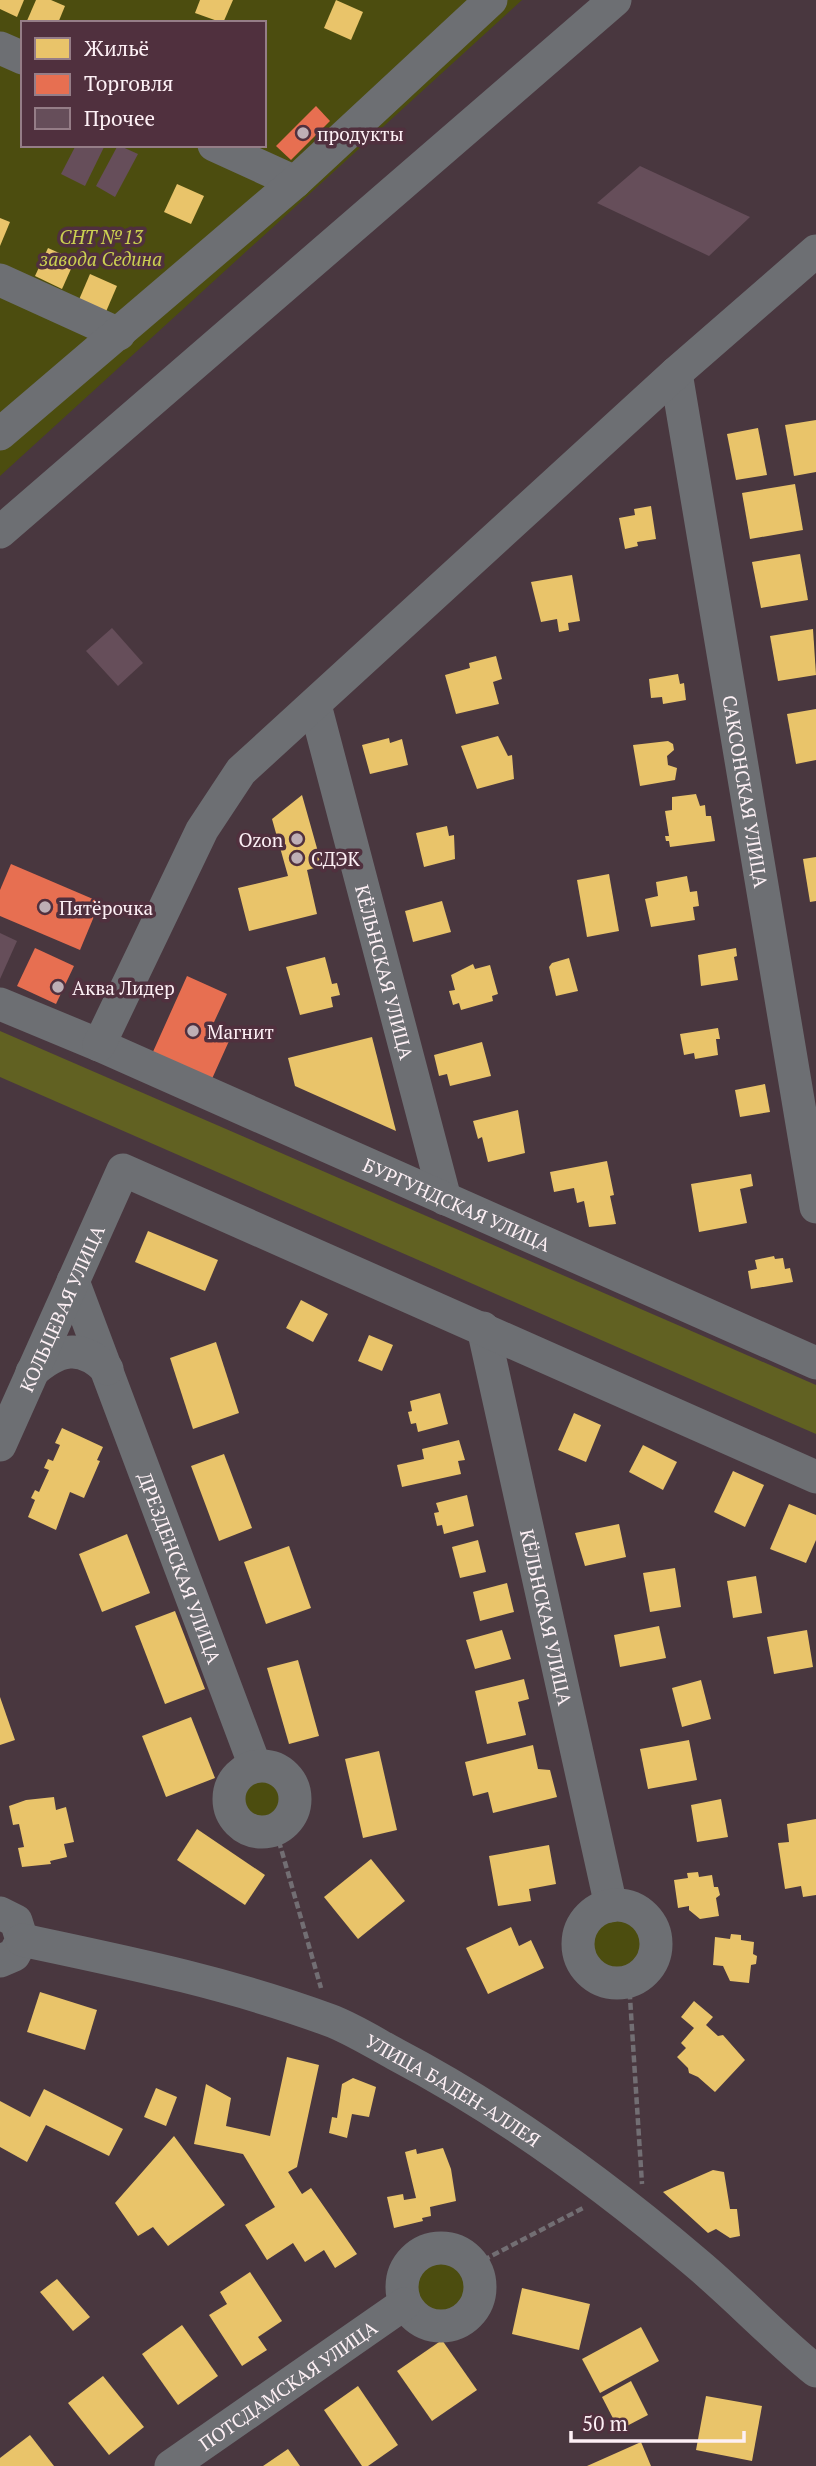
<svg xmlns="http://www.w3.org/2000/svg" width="816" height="2466" viewBox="0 0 816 2466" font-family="'PT Serif',serif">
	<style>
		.green { fill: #4c4d0f; fill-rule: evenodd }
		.forest { fill: #616122 }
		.homes { fill: #e9c46a }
		.shops { fill: #e76f51 }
		.building { fill: #664e5a }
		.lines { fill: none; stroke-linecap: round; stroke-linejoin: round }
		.path { stroke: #726e73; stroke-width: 4.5; stroke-dasharray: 7 3.5; stroke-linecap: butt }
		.minor { stroke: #6d6f73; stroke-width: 33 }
		.poi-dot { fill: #beafb5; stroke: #50303e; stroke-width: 2.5 }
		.labels { text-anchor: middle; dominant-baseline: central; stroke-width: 7; stroke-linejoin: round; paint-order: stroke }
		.poi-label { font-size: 19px; fill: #fdf0f5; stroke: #50303e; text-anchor: start }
		.park-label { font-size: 19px; font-style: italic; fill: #cbd051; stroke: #50303e }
		.street-label { font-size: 19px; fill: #fdf0f5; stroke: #50303e }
	</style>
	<rect width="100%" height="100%" fill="#49373f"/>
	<!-- green -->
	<g class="green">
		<path d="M0,0H522L0,476ZM23,23H264V145H23Z"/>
		<circle cx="262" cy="1799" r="21"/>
		<circle cx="617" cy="1945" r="28"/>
		<circle cx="440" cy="2286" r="28"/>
	</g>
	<!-- forest -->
	<path class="forest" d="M0,1031L816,1385V1434L0,1077Z"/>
	<!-- homes -->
	<g class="homes">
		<path d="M0,0H24L17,17L0,9Z"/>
		<path d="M36,0H51L65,6L58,23H26Z"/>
		<path d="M200,0H233L223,23L195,13Z"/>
		<path d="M336,0L363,12L351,40L324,28Z"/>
		<path d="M177,184L204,196L191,224L164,212Z"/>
		<path d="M0,218L10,222L0,246Z"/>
		<path d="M48,248L75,260L62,289L35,276Z"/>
		<path d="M90,274L117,286L105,314L78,302Z"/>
		<path d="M816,420V472L794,476L785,425Z"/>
		<path d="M758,428L767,475L736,480L727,434Z"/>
		<path d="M795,484L803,530L750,539L742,493Z"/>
		<path d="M651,506L656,539L637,542L638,546L625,549L619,518L635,515L634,509Z"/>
		<path d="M800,554L808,600L761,608L752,562Z"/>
		<path d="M572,575L580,621L568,623L569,630L559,632L557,619L541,622L531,582Z"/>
		<path d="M813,629L816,675L778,681L770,636Z"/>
		<path d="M496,656L502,679L493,682L499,704L456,714L445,675L470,668L469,663Z"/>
		<path d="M678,674L680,684L684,683L686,700L663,704L662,697L651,698L649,679Z"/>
		<path d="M816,709V760L796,764L787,714Z"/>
		<path d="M498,736L508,756L512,755L514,779L477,789L461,746Z"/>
		<path d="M389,738L390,743L402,739L408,765L370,774L362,745Z"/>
		<path d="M668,741L673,744L674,750L667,756L668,765L677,768L675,780L640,786L633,745Z"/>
		<path d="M696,794L700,806L705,805L706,816H711L715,841L670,847L669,841H666L665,836H669L665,811L672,810V797Z"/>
		<path d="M302,795L322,866L307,870L317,914L249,931L238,888L288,876L272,819Z"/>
		<path d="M447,826L449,836L454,835L455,859L424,867L416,833Z"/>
		<path d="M816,857V901L810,902L803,859Z"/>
		<path d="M609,874L619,931L587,937L577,880Z"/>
		<path d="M687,876L690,892L697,891L699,906L693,907L695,920L651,927L645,899L658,896L656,882Z"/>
		<path d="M442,901L451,932L413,942L405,911Z"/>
		<path d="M736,948L737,956L734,957L738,980L701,986L698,955Z"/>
		<path d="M325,957L332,984L337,983L340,995L331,997L333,1007L300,1015L286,967Z"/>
		<path d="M569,958L578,991L556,996L549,967L552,963Z"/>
		<path d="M473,964L475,969L490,965L498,994L492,996L493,1001L461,1010L459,1003L453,1005L449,991L455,990L451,975Z"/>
		<path d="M718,1028L720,1039H716L718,1055L695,1059L694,1053L684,1055L680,1034Z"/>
		<path d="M372,1037L396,1131L295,1086L288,1058Z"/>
		<path d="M482,1042L491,1076L450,1086L447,1074L439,1076L434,1055Z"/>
		<path d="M765,1084L770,1112L740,1117L735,1090Z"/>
		<path d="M518,1110L525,1153L488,1162L482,1137L478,1139L473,1121Z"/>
		<path d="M607,1161L614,1195L610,1196L616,1224L589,1227L584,1201L577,1203L574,1188L554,1192L550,1172Z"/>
		<path d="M751,1174L753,1186L740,1189L747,1223L699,1232L691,1184Z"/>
		<path d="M148,1231L218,1260L205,1291L135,1262Z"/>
		<path d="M774,1256L775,1259L783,1258L785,1269L790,1268L793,1282L751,1289L748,1271L757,1269L755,1260Z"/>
		<path d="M301,1300L328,1314L313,1342L286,1328Z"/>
		<path d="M369,1335L393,1345L382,1371L358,1361Z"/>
		<path d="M216,1342L239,1413L193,1429L170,1358Z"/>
		<path d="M440,1393L448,1424L418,1432L416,1423L411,1424L408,1412L412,1411L410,1401Z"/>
		<path d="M574,1413L601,1425L586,1462L558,1450Z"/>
		<path d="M62,1428L103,1447L97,1460L100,1461L84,1498L70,1492L56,1530L28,1517L35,1500L31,1498L35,1490L39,1492L49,1470L44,1468L48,1459L53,1461L60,1445L55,1443Z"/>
		<path d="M459,1440L465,1460L458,1461L461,1474L402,1487L397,1465L424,1459L422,1449Z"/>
		<path d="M643,1445L677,1462L663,1490L629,1472Z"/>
		<path d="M224,1454L252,1528L219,1541L191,1466Z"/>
		<path d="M733,1471L764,1485L745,1527L714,1512Z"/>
		<path d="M467,1495L474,1526L444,1534L442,1525L437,1526L434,1513L439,1512L436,1503Z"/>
		<path d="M789,1504L816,1515V1540L806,1563L770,1549Z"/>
		<path d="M619,1524L626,1557L585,1566L575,1533Z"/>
		<path d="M127,1534L150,1593L102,1612L79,1554Z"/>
		<path d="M478,1540L486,1572L460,1578L452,1547Z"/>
		<path d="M289,1546L311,1608L266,1624L244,1562Z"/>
		<path d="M675,1568L681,1607L650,1612L643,1573Z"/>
		<path d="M756,1576L762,1613L733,1618L727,1581Z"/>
		<path d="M507,1583L514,1612L480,1621L473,1592Z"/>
		<path d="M175,1611L205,1689L165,1704L135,1626Z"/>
		<path d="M659,1626L666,1658L620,1667L614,1635Z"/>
		<path d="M502,1630L511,1659L475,1669L466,1640Z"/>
		<path d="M807,1630L813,1667L774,1674L767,1637Z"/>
		<path d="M298,1660L319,1736L289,1744L267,1668Z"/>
		<path d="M524,1679L529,1699L518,1702L526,1735L487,1744L475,1691Z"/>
		<path d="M701,1680L711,1719L682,1727L672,1688Z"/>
		<path d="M0,1697L15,1740L0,1745Z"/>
		<path d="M191,1717L215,1778L166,1797L142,1736Z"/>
		<path d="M689,1740L697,1780L648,1789L640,1749Z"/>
		<path d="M533,1745L538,1769L550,1770L557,1797L493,1813L488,1792L473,1796L465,1762Z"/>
		<path d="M379,1751L397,1830L363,1838L345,1759Z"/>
		<path d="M54,1797L56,1810L66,1807L74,1842L64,1844L67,1857L50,1861L51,1864L22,1867L18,1848L24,1847L19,1824L13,1825L9,1806L26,1800Z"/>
		<path d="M721,1799L728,1837L697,1842L691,1805Z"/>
		<path d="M816,1819V1895L803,1897L801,1886L785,1889L778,1843L789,1842L787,1824Z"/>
		<path d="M197,1829L265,1875L245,1905L177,1860Z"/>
		<path d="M549,1845L556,1884L529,1889L531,1901L498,1906L489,1856Z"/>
		<path d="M371,1859L405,1901L358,1939L324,1897Z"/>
		<path d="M698,1872L699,1877L712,1875L714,1887H718L720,1895L716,1898L719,1916L700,1919L689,1910V1906L678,1908L674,1880L688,1878L687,1873Z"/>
		<path d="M511,1927L519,1946L531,1940L544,1968L488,1994L466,1948Z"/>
		<path d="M731,1934L741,1935V1940L754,1942L753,1954L757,1956L756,1964L751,1965L749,1983L730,1981L723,1966L713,1965L715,1937L730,1939Z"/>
		<path d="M40,1992L97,2010L85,2050L27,2032Z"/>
		<path d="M694,2001L713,2017L706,2025L718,2036L723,2035L745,2060L715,2092L698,2077L689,2073L688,2068L677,2057L686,2048L681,2043L694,2028L681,2017Z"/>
		<path d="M287,2057L319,2065L297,2167L288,2172L302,2194L311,2188L357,2254L335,2268L324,2250L305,2262L293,2243L267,2260L245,2225L275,2207L243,2154L194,2144L206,2084L231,2098L226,2126L270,2136Z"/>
		<path d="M353,2078L376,2087L369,2117L352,2114L347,2138L329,2133L332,2117L337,2118L342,2084Z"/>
		<path d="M156,2088L177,2097L166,2126L144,2117Z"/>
		<path d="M44,2089L123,2129L109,2156L46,2125L27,2162L0,2147V2101L30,2117Z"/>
		<path d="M174,2136L225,2205L168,2246L153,2227L138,2236L115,2203Z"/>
		<path d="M443,2148L451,2169L456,2201L430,2207L431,2216L422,2218L423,2221L394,2228L387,2197L403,2194L404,2200L416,2198L405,2152L416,2149L417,2154Z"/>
		<path d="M713,2170L724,2172L730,2209H737L740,2236L730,2238L716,2229L708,2233L663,2192Z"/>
		<path d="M250,2272L282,2321L258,2337L267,2350L242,2366L209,2315L227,2304L220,2292Z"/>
		<path d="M57,2279L90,2317L73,2331L40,2292Z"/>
		<path d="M522,2288L590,2304L579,2350L512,2334Z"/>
		<path d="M182,2325L218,2376L178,2405L142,2354Z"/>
		<path d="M641,2327L659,2361L600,2393L582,2359Z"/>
		<path d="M442,2340L477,2390L432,2421L397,2371Z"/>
		<path d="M103,2376L144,2427L109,2455L68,2403Z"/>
		<path d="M631,2381L648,2415L619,2430L602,2397Z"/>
		<path d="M358,2386L398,2445L368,2466H362L324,2410Z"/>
		<path d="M706,2396L762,2406L752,2461L696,2450Z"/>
		<path d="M30,2435L54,2466H0V2458Z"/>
		<path d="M641,2442L651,2466H587Z"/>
		<path d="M288,2449L300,2466H263Z"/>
	</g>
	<!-- shops -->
	<g class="shops">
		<path d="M316,106L330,121L291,160L276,146Z"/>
		<path d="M11,864L100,902L80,950L0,916V890Z"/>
		<path d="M35,948L74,966L56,1004L17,986Z"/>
		<path d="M187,976L227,994L209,1033L229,1041L211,1081L152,1054Z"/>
	</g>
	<!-- building -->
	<g class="building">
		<path d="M76,145H105L85,186L61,174Z"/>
		<path d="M118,145L138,154L115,197L96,186Z"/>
		<path d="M640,166L750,217L709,256L597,203Z"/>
		<path d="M112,628L143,663L118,686L86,651Z"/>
		<path d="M0,933L17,941L0,979Z"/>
	</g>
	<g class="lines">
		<!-- path -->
		<g class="path">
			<path d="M276,1831L321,1988"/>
			<path d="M629,1982L642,2184"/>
			<path d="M474,2265L585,2207"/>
		</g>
		<!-- minor -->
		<g class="minor">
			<path d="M0,48L23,58"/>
			<path d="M214,145L295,182"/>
			<path d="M0,280L119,334"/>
			<path id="s1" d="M676,373L816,1207"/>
			<path d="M0,434L295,182L491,0"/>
			<path d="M0,532L615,0"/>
			<path id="s2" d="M315,705L445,1199"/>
			<path id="s3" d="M0,1004L99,1045L816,1363"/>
			<path d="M99,1045L202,830L241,771L676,373L816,251"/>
			<path id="s4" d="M73,1281L255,1766"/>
			<path id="s5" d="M483,1328L611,1906"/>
			<path d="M32,1372C58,1349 80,1343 107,1369"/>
			<path id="s6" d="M0,1445L123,1170L816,1477"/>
			<circle cx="262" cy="1799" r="33"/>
			<circle cx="617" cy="1944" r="39"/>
			<path d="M0,1913L16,1921L22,1940L14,1955L0,1961"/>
			<path id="s7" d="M22,1940C126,1962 229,1983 329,2020C351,2028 373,2042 395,2054C502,2110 602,2183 694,2261C736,2296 773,2336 816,2371"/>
			<circle cx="441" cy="2287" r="39"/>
			<path id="s8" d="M171,2466L404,2304"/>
		</g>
	</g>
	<!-- markers -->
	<g class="poi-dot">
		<circle cx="303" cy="133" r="7"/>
		<circle cx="297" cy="839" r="7"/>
		<circle cx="297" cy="858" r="7"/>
		<circle cx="45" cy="907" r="7"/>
		<circle cx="58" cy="987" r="7"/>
		<circle cx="193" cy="1031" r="7"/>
	</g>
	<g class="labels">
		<!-- poi labels -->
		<g class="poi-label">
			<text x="317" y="133">продукты</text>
			<text x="283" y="839" text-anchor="end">Ozon</text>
			<text x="311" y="858">СДЭК</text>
			<text x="59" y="907">Пятёрочка</text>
			<text x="72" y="987">Аква Лидер</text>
			<text x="207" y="1031">Магнит</text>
		</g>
		<!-- park labels -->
		<g class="park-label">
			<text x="101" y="236">СНТ №13<tspan x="101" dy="22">завода Седина</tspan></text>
		</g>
		<!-- street labels -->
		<g class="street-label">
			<text stroke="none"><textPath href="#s1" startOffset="424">САКСОНСКАЯ УЛИЦА</textPath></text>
			<text stroke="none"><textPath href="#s2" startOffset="276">КЁЛЬНСКАЯ УЛИЦА</textPath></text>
			<text stroke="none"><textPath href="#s3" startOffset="499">БУРГУНДСКАЯ УЛИЦА</textPath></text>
			<text stroke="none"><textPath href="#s6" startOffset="150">КОЛЬЦЕВАЯ УЛИЦА</textPath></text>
			<text stroke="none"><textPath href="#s4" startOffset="306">ДРЕЗДЕНСКАЯ УЛИЦА</textPath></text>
			<text stroke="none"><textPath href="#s5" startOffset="296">КЁЛЬНСКАЯ УЛИЦА</textPath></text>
			<text stroke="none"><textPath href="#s7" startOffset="460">УЛИЦА БАДЕН-АЛЛЕЯ</textPath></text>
			<text stroke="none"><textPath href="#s8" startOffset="142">ПОТСДАМСКАЯ УЛИЦА</textPath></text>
		</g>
	</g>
	<!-- legend -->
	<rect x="21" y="21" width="245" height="126" fill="#50303e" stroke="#957d87" stroke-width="2"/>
	<rect x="35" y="38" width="35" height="21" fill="#e9c46a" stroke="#957d87" stroke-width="2"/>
	<text x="84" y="56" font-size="21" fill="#fdf0f5">Жильё</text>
	<rect x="35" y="74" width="35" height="21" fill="#e76f51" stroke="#957d87" stroke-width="2"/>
	<text x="84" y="91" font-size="21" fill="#fdf0f5">Торговля</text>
	<rect x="35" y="108" width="35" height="21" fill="#664e5a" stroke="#957d87" stroke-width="2"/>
	<text x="84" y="126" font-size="21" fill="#fdf0f5">Прочее</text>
	<!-- scale -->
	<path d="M571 2431v10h173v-10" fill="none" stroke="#fdf0f5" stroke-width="3.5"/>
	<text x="582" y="2431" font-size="21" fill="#fdf0f5" stroke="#50303e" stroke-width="5" paint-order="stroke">50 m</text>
</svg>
